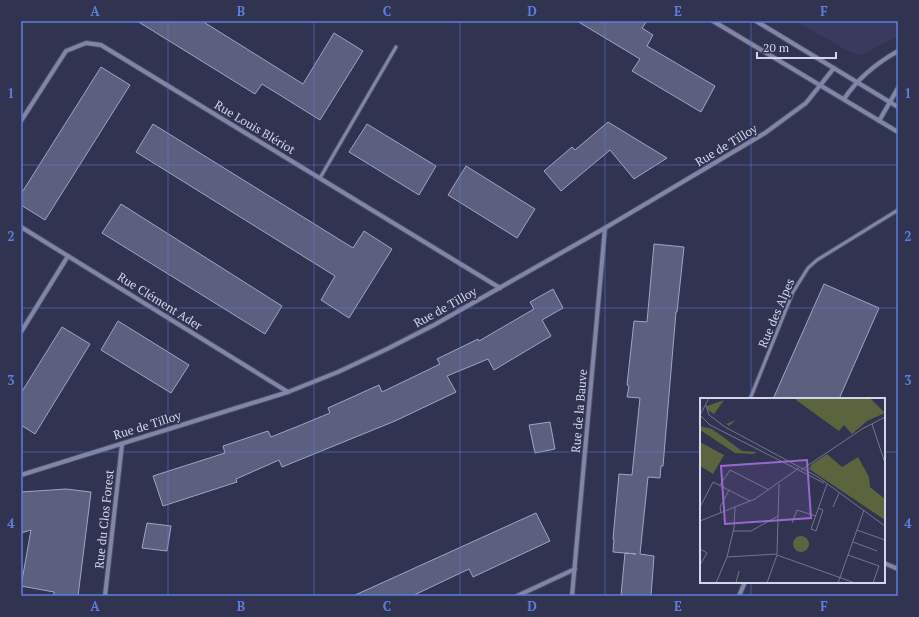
<svg xmlns="http://www.w3.org/2000/svg" width="919" height="617" viewBox="0 0 919 617" font-family="'PT Serif',serif">
	<style>
		.built { fill: #383b5e }
		.building { fill: #5c607f; stroke: #9fa5c7 }
		.lines { fill: none; stroke-linecap: round; stroke-linejoin: round }
		.service-casing { stroke: #4d4f67; stroke-width: 5 }
		.minor-casing { stroke: #4d4f67; stroke-width: 6 }
		.service { stroke: #8186a7; stroke-width: 3 }
		.minor { stroke: #8186a7; stroke-width: 4 }
		.grid { fill: none; stroke: #5d7ede; stroke-width: 1; stroke-opacity: 0.55 }
		.labels { text-anchor: middle; dominant-baseline: central; stroke-width: 3.5; stroke-linejoin: round; paint-order: stroke }
		.street-label { font-size: 12px; fill: #d3d6e8; stroke: #303450 }
		.inset-road { fill: none; stroke: #71758d; stroke-width: 1 }
		.view { fill: #9a68cd; fill-opacity: 0.15; stroke: #9a68cd; stroke-width: 2 }
		.inset-edge { fill: none; stroke: #d3d6e8; stroke-width: 2 }
		.neatline { fill: none; stroke: #5d7ede; stroke-width: 1.5 }
		.grid-label { font-size: 13px; text-anchor: middle; font-weight: bold; fill: #5d7ede }
	</style>
	<rect width="100%" height="100%" fill="#303450"/>
	<!-- built -->
	<path class="built" d="M795,21H898V36L861,55L850,52Z"/>
	<!-- building -->
	<g class="building">
		<path d="M137,21H202L303,84L334,33L363,51L320,120L262,84L255,94Z"/>
		<path d="M577,21H647L642,28L653,35L647,46L715,86L701,112L632,71L640,59Z"/>
		<path d="M101,67L130,85L45,220L21,205V194Z"/>
		<path d="M608,122L667,158L634,179L610,150L561,191L544,171L572,147L575,150Z"/>
		<path d="M153,124L353,248L364,231L392,249L349,318L321,300L335,276L136,152Z"/>
		<path d="M367,124L436,166L419,195L349,152Z"/>
		<path d="M466,166L535,209L517,238L448,195Z"/>
		<path d="M121,204L282,306L265,334L102,233Z"/>
		<path d="M654,244L684,247L677,312H676L663,466H661L660,478L648,477L640,554L654,556L651,596H632L621,595L625,553L636,554L613,552L614,539H613L619,474L632,475L640,398L627,397L629,386L627,385L634,321L647,322Z"/>
		<path d="M824,284L879,308L839,399H773Z"/>
		<path d="M553,289L563,308L542,320L551,336L494,370L488,359L447,376L456,392L395,421L282,467L279,460L236,479L237,482L163,506L153,476L225,453L223,446L268,431L271,437L301,425L330,413L328,408L379,385L382,392L434,367L440,364L437,359L478,339L479,341L534,309L530,302Z"/>
		<path d="M118,321L189,365L171,393L101,350Z"/>
		<path d="M62,327L90,344L35,434L21,425V393Z"/>
		<path d="M550,422L555,449L535,453L529,425Z"/>
		<path d="M66,489L91,492L78,596H54V592L21,586L31,530L21,533V492Z"/>
		<path d="M536,513L550,541L473,577L469,569L412,596H353Z"/>
		<path d="M147,523L171,526L167,551L142,548Z"/>
	</g>
	<g class="lines">
		<!-- service casing -->
		<g class="service-casing">
			<g id="service">
				<path d="M320,178L396,47"/>
				<path d="M750,399L793,292L808,268L817,260L898,210"/>
			</g>
		</g>
		<!-- minor casing -->
		<g class="minor-casing">
			<g id="minor">
				<path d="M713,21L898,132"/>
				<path d="M756,21L898,107"/>
				<path d="M844,99C858,78 875,64 898,51"/>
				<path d="M21,121L66,51L86,43L101,45L500,288"/>
				<path d="M879,121L898,88"/>
				<path d="M21,227L288,392"/>
				<path d="M21,332L68,256"/>
				<path d="M21,475L288,392L338,372L387,349L434,325L605,228L765,133L806,103L834,68"/>
				<path d="M884,563L898,569"/>
				<path d="M105,596L122,444"/>
				<path d="M517,596L575,569"/>
				<path d="M572,596L605,228"/>
				<path d="M739,596L745,582"/>
			</g>
		</g>
		<!-- service -->
		<use href="#service" class="service"/>
		<!-- minor -->
		<use href="#minor" class="minor"/>
	</g>
	<!-- grid -->
	<path class="grid" d="M168,21V596M314,21V596M460,21V596M605,21V596M751,21V399M21,165H898M21,308H898M21,452H701M884,452H898M751,582V596"/>
	<g class="labels">
		<!-- street labels -->
		<g class="street-label">
			<text transform="translate(255 127) rotate(31)">Rue Louis Blériot</text>
			<text transform="translate(726 145) rotate(-31)">Rue de Tilloy</text>
			<text transform="translate(160 301) rotate(32)">Rue Clément Ader</text>
			<text transform="translate(445 307) rotate(-29)">Rue de Tilloy</text>
			<text transform="translate(776 313) rotate(-67)">Rue des Alpes</text>
			<text transform="translate(579 411) rotate(-85)">Rue de la Bauve</text>
			<text transform="translate(147 425) rotate(-17)">Rue de Tilloy</text>
			<text transform="translate(104 519) rotate(-84)">Rue du Clos Forest</text>
		</g>
	</g>
	<!-- overview -->
	<g transform="translate(700 398)">
		<rect width="185" height="185" fill="#303450"/>
		<path d="M97,0H170L185,15L167,23L152,36L144,27L139,33L96,2ZM24,2L14,16L26,26L36,22L29,28L7,11V8ZM0,28L12,31L42,53L57,54L53,56L35,55L0,32ZM0,44L24,57L13,76L0,68ZM127,56L142,69L158,59L169,79L170,89L185,101V122L109,71L112,66ZM93 146a8 8 0 1 1 16 0a8 8 0 1 1-16 0Z" fill="#5a643d"/>
		<path class="inset-road" d="M6,7L9,17L25,29L118,79L185,128M0,17L10,27L124,85M0,17L9,0M172,26L185,65M101,72L162,31L185,19M20,87L30,72L69,92M0,109L13,84L50,103M133,109L139,95M118,110L123,112L116,133L111,131L127,86M21,115L20,109L29,92M0,123L55,101L99,70M92,125L97,112L116,118M157,132L185,142M33,133H51L78,118M153,144L177,153M0,151L7,155L0,167M77,157L155,185M148,157L179,168L173,185M27,159L77,156L79,86M16,185L27,159L34,130L35,109M36,185L39,173M67,185L77,157M138,185L164,112"/>
		<path class="view" d="M107,62L111,120L25,126L21,68Z"/>
		<rect width="185" height="185" class="inset-edge"/>
	</g>
	<!-- border -->
	<rect width="919" height="617" fill="none" stroke="#303450" stroke-width="44"/>
	<!-- scale -->
	<path d="M757 52v6h79v-6" fill="none" stroke="#d3d6e8" stroke-width="2"/>
	<text x="763" y="52" font-size="12" fill="#d3d6e8" stroke="#303450" stroke-width="3" paint-order="stroke">20 m</text>
	<rect x="22" y="22" width="875" height="573" class="neatline"/>
	<g class="grid-label">
		<text x="95" y="16">A</text>
		<text x="241" y="16">B</text>
		<text x="387" y="16">C</text>
		<text x="532" y="16">D</text>
		<text x="678" y="16">E</text>
		<text x="824" y="16">F</text>
		<text x="11" y="98">1</text>
		<text x="908" y="98">1</text>
		<text x="11" y="241">2</text>
		<text x="908" y="241">2</text>
		<text x="11" y="385">3</text>
		<text x="908" y="385">3</text>
		<text x="11" y="528">4</text>
		<text x="908" y="528">4</text>
		<text x="95" y="611">A</text>
		<text x="241" y="611">B</text>
		<text x="387" y="611">C</text>
		<text x="532" y="611">D</text>
		<text x="678" y="611">E</text>
		<text x="824" y="611">F</text>
	</g>
</svg>
